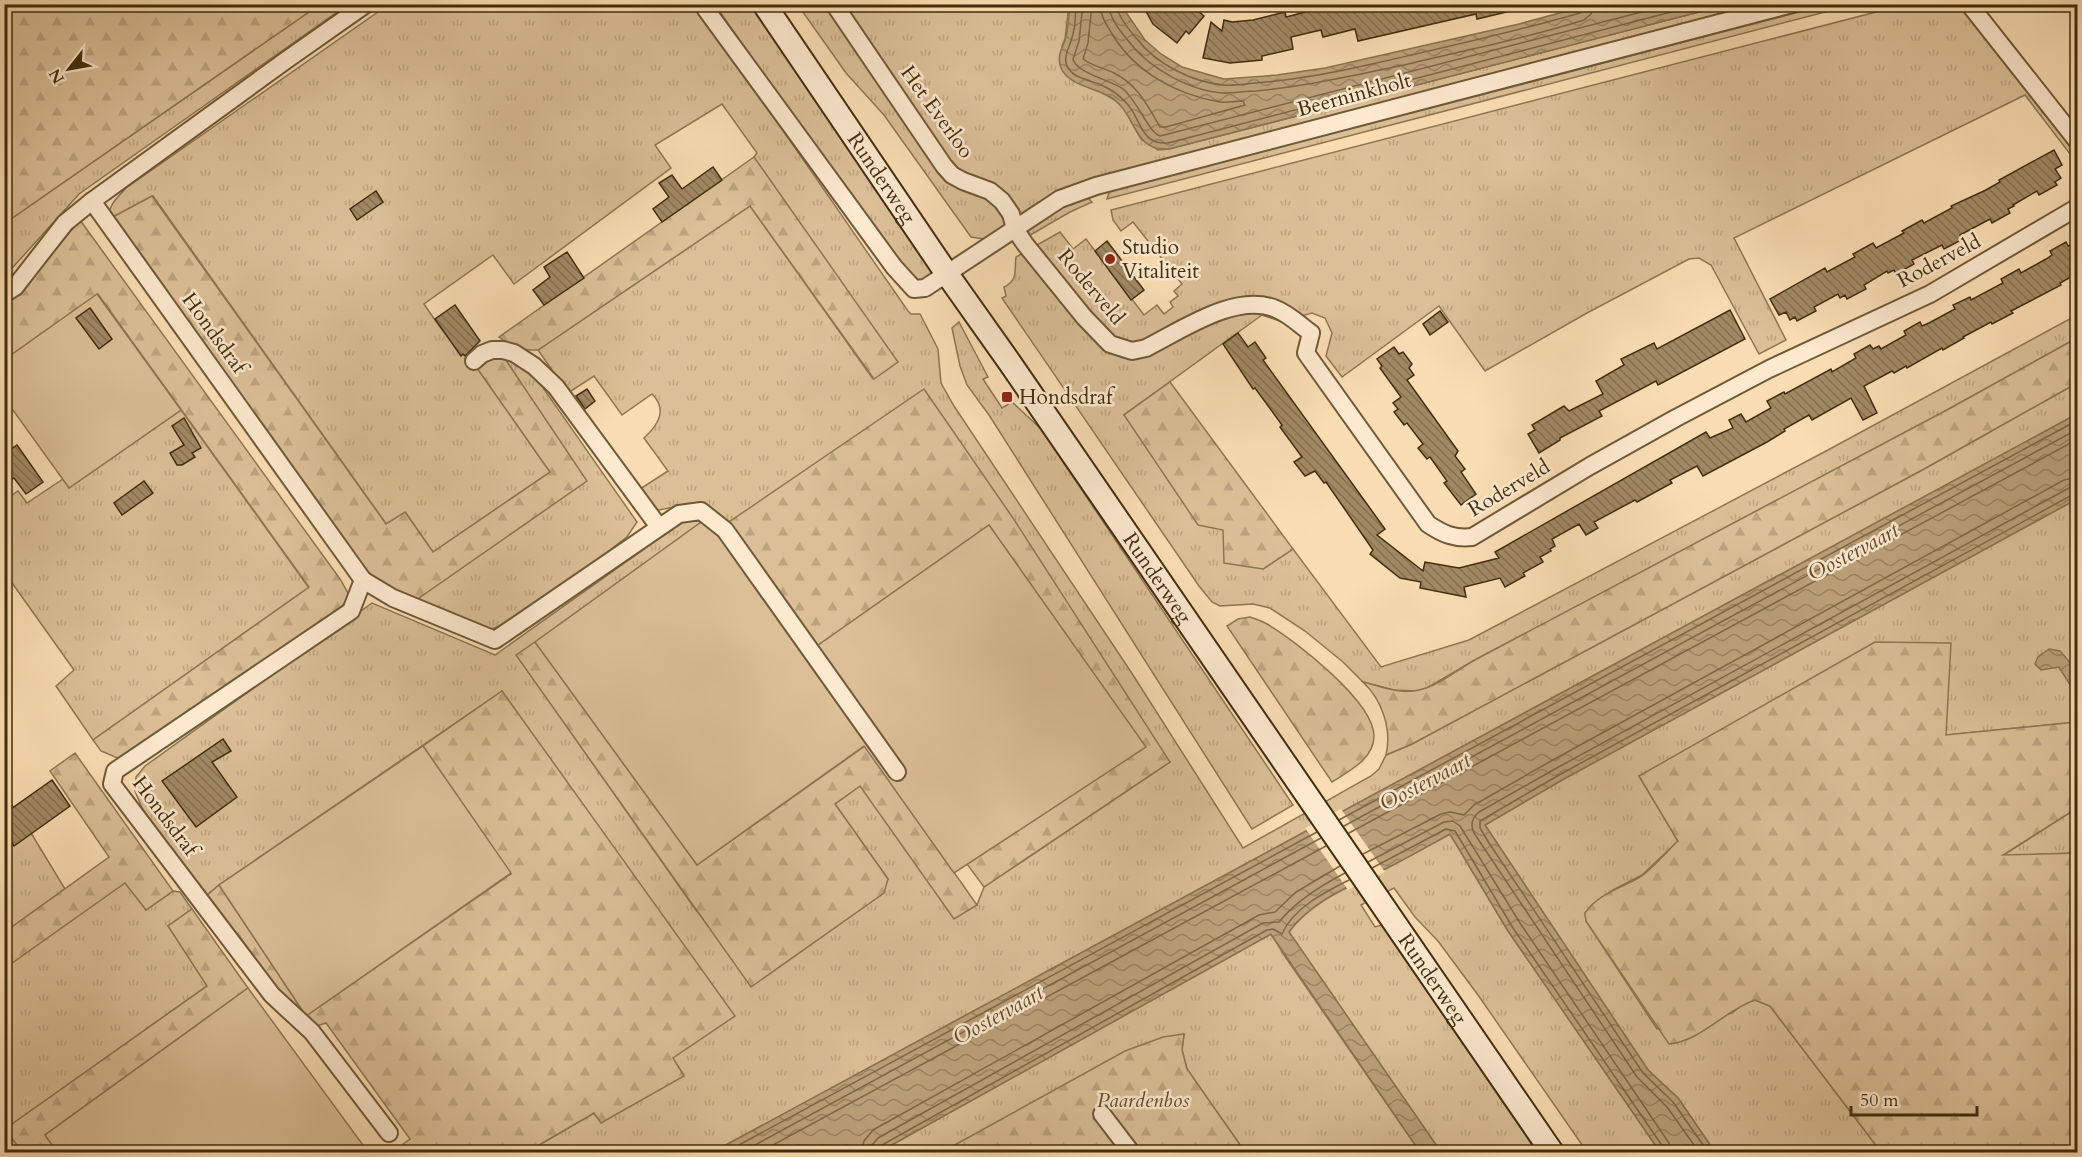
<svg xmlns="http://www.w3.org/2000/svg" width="2082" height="1157" viewBox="0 0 2082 1157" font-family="Cardo,serif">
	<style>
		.grass { fill: url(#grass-tufts); stroke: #8e7652; stroke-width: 1.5 }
		.forest { fill: url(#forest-firs); stroke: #8e7652; stroke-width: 1.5 }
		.garden { fill: #dbbf97; stroke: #8e7652; stroke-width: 1.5 }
		.water { fill: url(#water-waves); stroke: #8a734f; stroke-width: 1.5 }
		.pier { fill: #faddb3 }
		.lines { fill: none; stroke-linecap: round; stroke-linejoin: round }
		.shore { stroke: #7e6744; stroke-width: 1.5 }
		.building { fill: url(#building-back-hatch); stroke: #412d0e; stroke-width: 1.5 }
		.street-casing { stroke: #6f5937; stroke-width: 20 }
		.secondary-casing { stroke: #412d0e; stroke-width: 26 }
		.street { stroke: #fce9ce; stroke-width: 16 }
		.secondary { stroke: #fce9ce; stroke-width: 22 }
		.poi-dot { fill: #8f2418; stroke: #fce9ce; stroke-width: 2 }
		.labels { text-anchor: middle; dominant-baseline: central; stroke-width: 5; stroke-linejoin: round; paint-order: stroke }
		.street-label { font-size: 21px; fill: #412d0e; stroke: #fce9ce }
		.poi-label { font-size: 21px; fill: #412d0e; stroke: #fce9ce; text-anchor: start }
		.park-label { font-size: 21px; font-style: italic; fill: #604a29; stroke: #fce9ce }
		.water-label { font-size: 22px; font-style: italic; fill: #604a29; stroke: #fce9ce }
	</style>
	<defs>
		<pattern id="grass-tufts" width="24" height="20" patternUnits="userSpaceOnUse" patternTransform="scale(1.5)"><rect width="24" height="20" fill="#dbbf97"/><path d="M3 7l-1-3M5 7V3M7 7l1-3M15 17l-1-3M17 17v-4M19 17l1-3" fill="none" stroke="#bda481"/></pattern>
		<pattern id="forest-firs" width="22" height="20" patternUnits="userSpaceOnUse" patternTransform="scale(1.5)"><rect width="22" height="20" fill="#dbbf97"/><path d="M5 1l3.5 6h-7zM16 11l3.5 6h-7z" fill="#bda481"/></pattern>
		<pattern id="water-waves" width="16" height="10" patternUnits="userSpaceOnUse" patternTransform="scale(1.5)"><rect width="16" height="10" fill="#bba17b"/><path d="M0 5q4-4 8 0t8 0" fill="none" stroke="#9a8463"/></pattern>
		<pattern id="building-back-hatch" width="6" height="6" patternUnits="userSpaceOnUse" patternTransform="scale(1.5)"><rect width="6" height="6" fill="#a18964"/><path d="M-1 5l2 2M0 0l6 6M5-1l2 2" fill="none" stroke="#857051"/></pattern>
	</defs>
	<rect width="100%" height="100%" fill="#faddb3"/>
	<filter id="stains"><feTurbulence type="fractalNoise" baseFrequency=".00333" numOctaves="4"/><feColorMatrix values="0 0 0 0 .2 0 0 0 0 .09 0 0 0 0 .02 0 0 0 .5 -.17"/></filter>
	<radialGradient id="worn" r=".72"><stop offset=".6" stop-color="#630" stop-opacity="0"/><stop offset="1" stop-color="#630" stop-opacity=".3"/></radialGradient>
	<!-- grass -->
	<g class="grass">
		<path d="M319,5H347L79,194L5,276V223Z"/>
		<path d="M388,5H696L908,311L911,314H920L938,349L941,383L954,406L1133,675L1243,848L1371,776L1379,769L1386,755L1412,744L1924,469L2077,383V414L713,1152H527L594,1113L601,1122L684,1075L672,1059L502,691L219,885L204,898L142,808L135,791L136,777L145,766L372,603L495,655L640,552L679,522L692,518L704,520L517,656L693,906L710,928L888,879L835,804L860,786L977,905L984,887L1170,762L726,524L679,506L654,511L637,491L668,471L644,438C658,425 668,410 652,394L622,415L594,376L568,393L538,350L750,206L873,379L754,157L757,153L722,104L655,145L671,168L514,284L493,255L424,304C432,316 458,354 470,358L550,472L433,552L406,513L387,525L153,196L109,219C107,206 118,197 126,188Z"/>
		<path d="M715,5H752L937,278C922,283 915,285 904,273Z"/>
		<path d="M798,5H1069L1065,39L1062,46L1096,89L1116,101L1124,109L1141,139L1158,150L1169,149L1726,5H1763L1070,186L984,239L971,237L884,115L846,73Z"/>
		<path d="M1826,5H1852L1107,199L1109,193L1113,190Z"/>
		<path d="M1903,5H1961L2077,153V163L2025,95L1734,238L1786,340L1759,354L1711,265L1699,258L1689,259L1587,313L1485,371L1439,306L1342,377L1326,356L1332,333L1325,318L1312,313L1298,317L1271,301L1231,312L1256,308L1291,325L1262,315L1124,415L1223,530L1263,569L1293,549L1381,667L1469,640L1828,450L2077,315V338L1947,410L1473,661L1427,688L1417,691L1394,690L1363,682L1343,662L1305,631L1270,608L1253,604L1220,606L1212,602L1199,586L1002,298L1006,296L1004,287C1019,280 1014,269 1016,257L1060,232L1073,249L1086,239L1144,315L1157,305L1164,314L1173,307L1170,302L1178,296L1174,291L1182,284L1133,222L1121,231L1113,220L1111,210Z"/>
		<path d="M1083,198H1088L1092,202L1070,212L1027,237L1024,231L1073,201Z"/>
		<path d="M959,322L988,377L983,379L1002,408L1012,402L1041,429L1293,805L1252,829L989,415L967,385L960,366L952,328Z"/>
		<path d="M505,359L530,369L637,522L627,537C598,558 518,626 486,630L416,600L586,481Z"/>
		<path d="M181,410L309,588L93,740L56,686L74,670L5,573L4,497L6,499L18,491L27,503L63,479L69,488Z"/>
		<path d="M2077,499V722L1946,735L1639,776L1678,841L1642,875L1613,890L1585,913L1586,921L1657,1029L1732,1013L1743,1004L1755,1000L1770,1006L1881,1152H1715L1678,1098L1648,1070L1485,825L1562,780Z"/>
		<path d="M4,794L28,828L65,889L5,932Z"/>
		<path d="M2077,808V853L2002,856Z"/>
		<path d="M1450,834L1508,931L1660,1152H1587L1478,995L1438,941L1415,917L1394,888L1361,905L1375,927L1382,925L1537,1152H1441L1289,932C1312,900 1354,885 1389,867C1409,857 1430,845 1450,834Z"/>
		<path d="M125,882L146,910L173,891L180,892L192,909L168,926L208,985L6,1129L22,1152H5L4,968Z"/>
		<path d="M1271,934L1286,958L1420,1152H1245L1187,1069L1182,1050L1184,1035L1008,1117L942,1152H879Z"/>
	</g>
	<!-- forest -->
	<g class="forest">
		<path d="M5,4H319V5L5,223Z"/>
		<path d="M754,157L898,362L874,379L750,206L538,350H516L499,337Z"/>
		<path d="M152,196L386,524L405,512L433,552L550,472L470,358L490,344L505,359L587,481L416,600L375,582L109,219Z"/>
		<path d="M80,220L340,579L348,593L347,601L335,612L122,760L101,751L93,740L309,587L98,294L5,360L4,303L17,294Z"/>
		<path d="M2077,338V383L1924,469L1412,744L1386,755C1392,729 1382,700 1363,682C1380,686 1401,695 1419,690C1438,686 1456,671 1473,661L1947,410Z"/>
		<path d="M1170,382L1293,549L1263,569L1224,563L1223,530L1198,525L1124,415Z"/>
		<path d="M924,389L1015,521L1170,762L984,887L967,864L1145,747L989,525L814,648L726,524Z"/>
		<path d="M1250,617C1256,619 1262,621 1267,624C1296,641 1374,702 1374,736C1374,759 1349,771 1332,782L1227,626L1238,619Z"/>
		<path d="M535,642L697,865L865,746L977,905L954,919L860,786L835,804L888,879L884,893L751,987L516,655Z"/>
		<path d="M1875,642L1951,643L1946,735L2077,722V808L2003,855L2077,853V1152H1881L1770,1006L1755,1000C1725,1010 1701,1041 1669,1044L1586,921L1585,913C1598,894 1621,888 1640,877C1654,868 1666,852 1678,841L1639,776Z"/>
		<path d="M502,691L735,1016L673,1058L684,1076L601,1123L594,1113L527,1152H411L403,1144L410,1139L326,1023L317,1026L257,975L204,898L219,885L306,1016L511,874L423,746Z"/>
		<path d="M75,753L173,891L146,910L125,883L5,968V932L109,857L50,771Z"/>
		<path d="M192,909L248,988L45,1135L57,1152H22L5,1129L207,986L168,926Z"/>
		<path d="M1184,1034L1182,1050L1187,1069L1245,1152H942L1125,1051L1163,1037Z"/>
	</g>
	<!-- garden -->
	<g class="garden">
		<path d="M97,294L181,410L69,488L5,399L4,360Z"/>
		<path d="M704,520L726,524L814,648L989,525L1146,747L954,873L864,746L697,865L535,642Z"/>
		<path d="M423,746L511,873L306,1016L219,885Z"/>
		<path d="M248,988L368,1152H57L45,1135Z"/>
	</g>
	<!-- water -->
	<g class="water">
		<path d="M1069,5H1121L1145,40L1161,54L1182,67L1224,79L1277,75L1325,68L1519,24L1589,5H1726L1169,149C1133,151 1138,119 1115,100C1100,88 1069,87 1061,68C1056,56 1063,47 1066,37C1068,26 1070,15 1069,5Z"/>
		<path d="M2077,414V499L1562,780L1485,825L1648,1070L1678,1098L1715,1152H1660L1508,931L1450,834C1430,845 1409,857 1389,867C1354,884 1312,900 1289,932L1441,1152H1420L1271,934L879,1152H713Z"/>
		<path d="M2049,649L2060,651C2072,665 2078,669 2077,689L2072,688L2059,667L2041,670L2035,664L2038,657Z"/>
	</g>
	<!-- pier -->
	<path class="pier" d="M1341,809L1385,872L1348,890L1305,828Z"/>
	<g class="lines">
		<!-- shore -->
		<g class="shore">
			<path d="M1075,4C1076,16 1075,30 1071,41C1069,48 1064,55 1066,63C1069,77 1088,80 1099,84C1111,89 1121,96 1129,106C1142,123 1142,145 1168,143L1702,4"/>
			<path d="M1083,4L1079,41L1073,59C1076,73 1111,80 1123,89C1137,100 1149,133 1160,136L1673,4"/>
			<path d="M1092,4L1088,43L1083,59C1092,66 1104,68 1114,73C1138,85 1147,105 1160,127H1166L1245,105L1243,101C1236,101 1228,103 1220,102C1177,95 1135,72 1112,34C1107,25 1100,16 1100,4"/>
			<path d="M1109,4C1109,19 1122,33 1130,43C1150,69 1192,92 1225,93C1235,93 1246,91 1256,91C1309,86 1361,74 1413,63C1470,49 1528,38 1584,20L1591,14L1593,4"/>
			<path d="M1116,4C1118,17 1129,30 1137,39C1156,64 1192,82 1223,85C1233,86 1245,84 1255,83C1295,80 1333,73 1372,64C1442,48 1511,33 1580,13L1584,10L1585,4"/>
			<path d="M1339,820L2078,420"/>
			<path d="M1344,826L2078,429"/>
			<path d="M1349,833L2078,439"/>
			<path d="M1363,854L1441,814L1450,812L1464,815L1474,805L1551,761L2064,480L2078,477"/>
			<path d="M1368,862L1444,822L1453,821L1460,826L1520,923L1669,1143L1672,1152"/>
			<path d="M1372,868L1446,829L1455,831L1513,928L1663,1147L1664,1152"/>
			<path d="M726,1152L1317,832"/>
			<path d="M742,1152L1321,838"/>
			<path d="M760,1152L1326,846"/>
			<path d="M861,1152L864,1141L873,1130L1259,915L1275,912L1296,892L1340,866"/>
			<path d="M870,1152L872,1145L878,1138L1263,923L1279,922C1296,901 1320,886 1345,873"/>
			<path d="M878,1152L882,1145L1267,930L1273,929L1282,934C1293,908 1325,892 1349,880"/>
			<path d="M1699,1152L1667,1107L1637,1077L1474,833C1470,825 1472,818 1479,812L1555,769L2069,488L2078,486"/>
			<path d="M1708,1152L1673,1102L1643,1073L1489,843L1480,828V821L1559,775L2072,495L2078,494"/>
		</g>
	</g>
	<!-- building -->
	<g class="building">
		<path d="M1142,4H1190L1204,16L1189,34L1186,31L1177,43L1153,24Z"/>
		<path d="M1336,4H1515V10L1477,19L1476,14L1358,41L1355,29L1323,37L1321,30L1291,37L1293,49L1262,56V60L1230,63L1203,58L1211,22L1222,31L1224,20L1232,22L1253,20L1285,12L1286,17Z"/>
		<path d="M2054,150L2062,165L2055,169L2061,178L2055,182L2057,185L2039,195L2037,191L2013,205L2014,206L2008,209L2010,213L1992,223L1990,219L1960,235L1963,239L1944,249L1942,245L1912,260L1914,264L1896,274L1894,270L1888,273L1887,271L1864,285L1866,289L1847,299L1845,295L1840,298L1838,294L1814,307L1816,311L1797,321L1795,317L1790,320L1786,312L1779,315L1770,299L1825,268L1827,272L1855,257L1853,254L1873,243L1876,248L1904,233L1902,231L1922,220L1924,223L1952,208L1951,206L1986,190L2000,182L1999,180Z"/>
		<path d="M713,167L722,180L662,222L653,209L669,197L659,183L672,175L682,189Z"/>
		<path d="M376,191L383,202L357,220L350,209Z"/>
		<path d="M1107,241L1144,290L1131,300L1095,251Z"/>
		<path d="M2078,241V273L2060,283L2061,285L2011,311L2013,313L1992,324L1991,322L1963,337L1964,338L1943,350L1942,348L1907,368L1906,366L1894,373L1892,371L1864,386L1877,413L1863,420L1851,398L1812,420L1809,415L1784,429L1785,431L1767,442L1703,476L1697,466L1670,480L1672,483L1637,502L1635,500L1594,522L1598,528L1586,535L1579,524L1552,539L1555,546L1550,549L1551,551L1540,557L1543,562L1523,573L1525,576L1505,587L1500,578L1464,587L1466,597L1420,588L1421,582L1400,578L1370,554L1373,550L1326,482L1324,483L1315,471L1305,476L1294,462L1302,457L1280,427L1282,425L1255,388L1253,389L1223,344L1238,333L1248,347L1255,342L1266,358L1263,360L1385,529L1377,535L1423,571L1425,562L1459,568L1499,558L1495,552L1706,432L1710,438L1733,428L1729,420L1741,414L1746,422L1771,408L1767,401L1784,392L1785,394L1831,369L1832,372L1856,358L1854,354L1870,345L1873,349L1879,346L1881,349L1906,335L1904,331L1920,322L1922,326L1929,323L1955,309L1953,305L1970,297L1971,300L2003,283L2001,279L2019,269L2021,273L2046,259L2052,255L2050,251L2066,242L2068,246Z"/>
		<path d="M567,252L584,278L544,305L533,290L550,277L544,267Z"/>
		<path d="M455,305L480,341L465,356L463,354L461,356L435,319Z"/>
		<path d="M90,308L112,339L99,349L76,318Z"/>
		<path d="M1730,310L1745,339L1658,385L1656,381L1599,411L1602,416L1560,438V440L1539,453L1528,434L1535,430L1532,425L1564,406L1569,411L1603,394L1596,381L1624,365L1621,359L1654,343L1657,349Z"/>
		<path d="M1440,311L1448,322L1430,335L1423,324Z"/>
		<path d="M1394,347L1399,354L1403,352L1412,364L1409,368L1414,375L1407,380L1458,451L1455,456L1465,469L1461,472L1476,494L1461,505L1444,483L1447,481L1430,457L1427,459L1418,448L1423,444L1407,423L1404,425L1394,412L1398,409L1393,403L1401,397L1380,368L1382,366L1377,359Z"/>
		<path d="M587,389L595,401L585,409L576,396Z"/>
		<path d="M184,418L201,448L192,453L195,457L182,465H177L170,453L184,445L172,426Z"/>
		<path d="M17,445L43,482L26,494L14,478L4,485V454Z"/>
		<path d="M144,481L153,493L122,515L114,503Z"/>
		<path d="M223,739L231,751L212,762L237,797L196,827L162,781Z"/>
		<path d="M52,780L70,806L14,846L4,832V814Z"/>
	</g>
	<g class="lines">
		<!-- street casing -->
		<g class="street-casing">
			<g id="street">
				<path d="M702,4L894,267L914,289L925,288L1060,199L1096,186L1792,4"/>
				<path d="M834,4L944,166L952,175L963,181L990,191L1002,201L1011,214L1015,229L1025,244L1084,317L1110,344L1132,351L1146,348C1182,330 1236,292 1276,309C1289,314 1300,325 1311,333L1306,353L1428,524C1443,534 1454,539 1472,537L1590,466L1676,418L1769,369L1930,294L2078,207"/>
				<path d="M1969,4L2078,142"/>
				<path d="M92,201L363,580"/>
				<path d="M4,294L15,287L65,223L92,201L285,61L366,4"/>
				<path d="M474,361L482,354L492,350H503L514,353L534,366L556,387L659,527"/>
				<path d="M1102,1114L1131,1152"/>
				<path d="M389,1133L312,1032L272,995L112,784L115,771L351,611L363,580L393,598L495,640L679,514L701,511L725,530L897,772"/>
			</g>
		</g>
		<!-- secondary casing -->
		<g class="secondary-casing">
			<g id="secondary">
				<path id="s1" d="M764,4L947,274L1010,363L1552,1152"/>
			</g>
		</g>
		<!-- street -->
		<use href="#street" class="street"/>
		<!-- secondary -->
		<use href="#secondary" class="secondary"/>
	</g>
	<!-- markers -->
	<g class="poi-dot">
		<circle cx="1110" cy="259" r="6"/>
		<rect x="1001" y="391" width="12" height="12" rx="3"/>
	</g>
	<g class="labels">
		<!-- street labels -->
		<g class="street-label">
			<text transform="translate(1354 95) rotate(-15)">Beerninkholt</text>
			<text transform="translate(937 112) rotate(54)">Het Everloo</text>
			<text stroke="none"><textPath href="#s1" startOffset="210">Runderweg</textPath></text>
			<text transform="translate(1939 261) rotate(-28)">Roderveld</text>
			<text transform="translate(1091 287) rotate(50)">Roderveld</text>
			<text transform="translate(214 333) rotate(54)">Hondsdraf</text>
			<text transform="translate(1509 488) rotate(-31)">Roderveld</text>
			<text stroke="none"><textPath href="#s1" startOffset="696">Runderweg</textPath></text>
			<text transform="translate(165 816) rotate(53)">Hondsdraf</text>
			<text stroke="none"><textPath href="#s1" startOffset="1182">Runderweg</textPath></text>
		</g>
		<!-- poi labels -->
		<g class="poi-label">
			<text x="1122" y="247">Studio<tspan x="1122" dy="24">Vitaliteit</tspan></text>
			<text x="1019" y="397">Hondsdraf</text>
		</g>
		<!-- park labels -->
		<g class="park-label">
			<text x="1143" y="1100">Paardenbos</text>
		</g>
		<!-- water labels -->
		<g class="water-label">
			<text transform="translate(1853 552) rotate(-28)">Oostervaart</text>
			<text transform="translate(1425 782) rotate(-28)">Oostervaart</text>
			<text transform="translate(998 1015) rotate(-29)">Oostervaart</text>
		</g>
	</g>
	<!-- margin -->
	<rect width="2082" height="1157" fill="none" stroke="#faddb3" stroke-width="24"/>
	<rect x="6" y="6" width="2070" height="1145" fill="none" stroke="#412d0e" stroke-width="3"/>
	<rect x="12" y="12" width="2058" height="1133" fill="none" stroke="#412d0e" stroke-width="1.5"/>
	<!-- north arrow -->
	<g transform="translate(69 69) rotate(239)" stroke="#fce9ce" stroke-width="4.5" paint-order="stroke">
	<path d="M0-4.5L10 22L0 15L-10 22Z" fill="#412d0e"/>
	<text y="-9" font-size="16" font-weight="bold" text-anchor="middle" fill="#412d0e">N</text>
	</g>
	<!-- scale -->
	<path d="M1851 1106v9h126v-9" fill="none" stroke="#412d0e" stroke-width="3"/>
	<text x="1860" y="1106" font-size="18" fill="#412d0e" stroke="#fce9ce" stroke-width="4.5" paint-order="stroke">50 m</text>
	<rect width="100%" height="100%" filter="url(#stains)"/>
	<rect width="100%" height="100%" fill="url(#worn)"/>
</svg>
